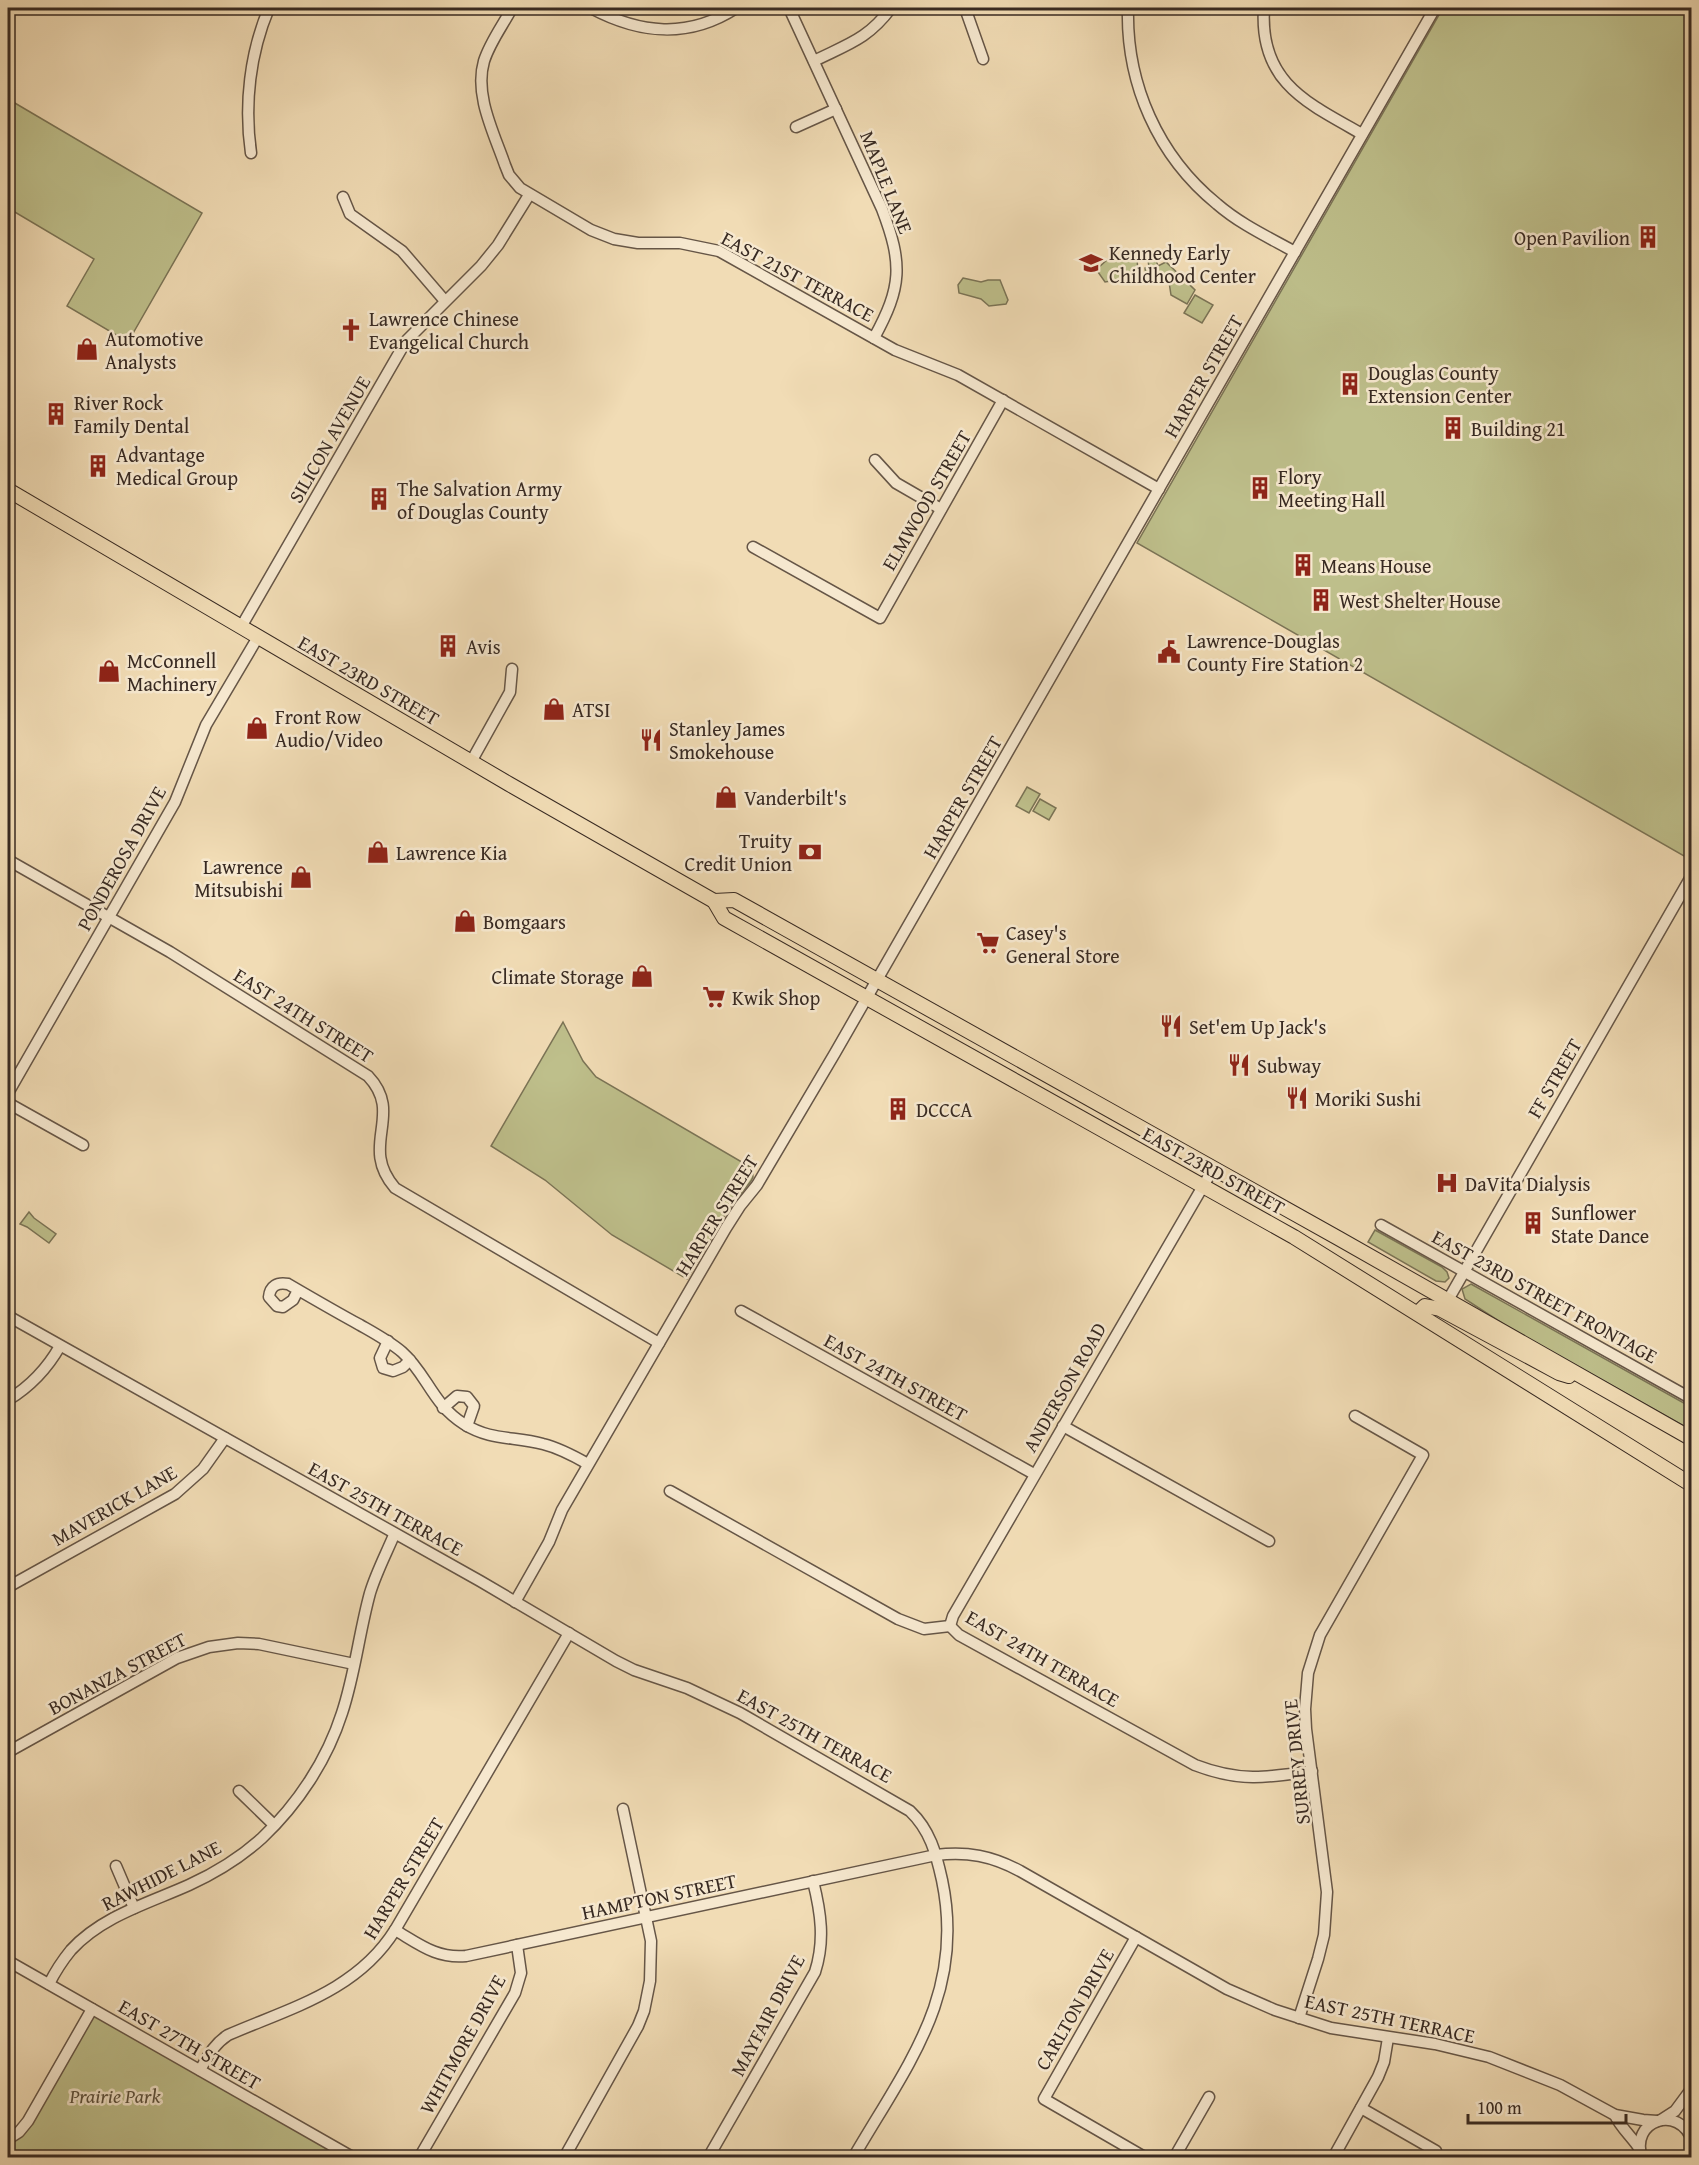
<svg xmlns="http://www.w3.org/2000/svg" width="1699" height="2165" viewBox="0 0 1699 2165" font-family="'Gentium Book Plus',serif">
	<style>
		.green { fill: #bebf8b; stroke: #7b7456; stroke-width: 1.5 }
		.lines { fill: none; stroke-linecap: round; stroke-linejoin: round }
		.minor-casing { stroke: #665647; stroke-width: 13 }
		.major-casing { stroke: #382a22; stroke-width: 16 }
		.minor { stroke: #f6e8cf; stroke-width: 10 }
		.major { stroke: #f1dcb5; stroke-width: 14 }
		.labels { text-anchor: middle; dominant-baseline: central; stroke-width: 5; stroke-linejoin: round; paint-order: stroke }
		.street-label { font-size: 20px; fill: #382a22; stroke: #f6e8cf }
		.poi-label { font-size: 20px; fill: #382a22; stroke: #f6e8cf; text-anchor: start }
		.park-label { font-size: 20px; font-style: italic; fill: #5a4f3c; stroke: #f6e8cf }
	</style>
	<rect width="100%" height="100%" fill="#f1dcb5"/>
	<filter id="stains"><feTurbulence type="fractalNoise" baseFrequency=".00333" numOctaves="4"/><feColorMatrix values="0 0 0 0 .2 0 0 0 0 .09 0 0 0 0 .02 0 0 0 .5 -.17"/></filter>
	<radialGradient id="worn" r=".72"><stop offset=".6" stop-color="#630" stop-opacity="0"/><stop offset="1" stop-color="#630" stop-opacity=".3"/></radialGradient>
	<!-- green -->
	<g class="green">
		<path d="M1443,8H1691V860L1137,543Z"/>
		<path d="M8,99L202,213L128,342L67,306L94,259L8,208Z"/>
		<path d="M1137,258L1138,273L1123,276V279L1105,282L1098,272V268L1108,259Z"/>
		<path d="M1148,260H1156L1158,266L1166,262L1195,290L1187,304L1171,295L1169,282L1147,284L1145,268L1149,267Z"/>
		<path d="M963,278L981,282L988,280H1000L1008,300L1006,304L989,306L981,299L959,293L958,285Z"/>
		<path d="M1195,295L1213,305L1202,323L1184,313Z"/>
		<path d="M1027,787L1040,794L1029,813L1016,806Z"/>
		<path d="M1040,799L1056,808L1049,820L1033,811Z"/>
		<path d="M563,1022L583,1061L596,1077L752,1168L753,1177L751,1181L726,1213L687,1279L612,1235L545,1180L491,1146Z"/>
		<path d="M29,1212L34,1218L56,1234L49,1243L27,1227L20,1224Z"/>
		<path d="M1375,1230L1442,1267L1447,1272L1449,1278L1445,1282L1436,1281L1368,1242Z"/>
		<path d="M1471,1284L1691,1407V1430L1508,1327L1465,1299L1462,1289Z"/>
		<path d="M92,2009L354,2157H8V2139L19,2132Z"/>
	</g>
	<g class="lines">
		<!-- minor casing -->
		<g class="minor-casing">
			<g id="minor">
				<path d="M512,8C503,25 490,42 484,61C474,95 494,133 505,165L509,175L520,188L591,230L614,239L638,243H680L719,251L895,350L958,375L1159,489"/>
				<path d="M591,8C640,34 688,39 736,8"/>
				<path d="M789,8L882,209C903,264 902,287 874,338"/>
				<path d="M965,8L983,59"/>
				<path d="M1128,8C1126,84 1158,156 1217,204C1240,224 1268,237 1295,252"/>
				<path d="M1264,8C1259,82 1307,103 1362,134"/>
				<path d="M814,61C848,44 868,39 891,8"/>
				<path d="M796,127L836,109"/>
				<path d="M251,153C244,104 250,53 269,8"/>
				<path d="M343,197L350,214L402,251L445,301"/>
				<path d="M875,460L896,483L941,509"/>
				<path d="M753,547L880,618L1003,400"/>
				<path d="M241,627L406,341L481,266L498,245L529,195"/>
				<path d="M471,762L510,692L512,669"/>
				<path d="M8,860L170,952L368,1076C405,1115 358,1145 395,1188L659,1343"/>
				<path d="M8,1093L175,802L206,725L258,637"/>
				<path d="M8,1103L83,1145"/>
				<path d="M1381,1225L1692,1399"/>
				<path d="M298,1290L293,1300L283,1307L277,1306L269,1297C270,1286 277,1282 288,1284C312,1298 336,1312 360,1325C374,1333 389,1341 402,1352C427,1374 432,1404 464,1424C491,1441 514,1436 543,1444C559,1448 574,1456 588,1464"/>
				<path d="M1448,1300L1692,875"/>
				<path d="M741,1311L1034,1474"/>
				<path d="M8,1316L480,1581L616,1661L634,1670L687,1688L740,1713L910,1811C930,1830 936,1853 942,1880C966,1994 907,2065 853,2158"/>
				<path d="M388,1341L380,1358L383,1368L393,1371L403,1367L410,1360"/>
				<path d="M8,1400C31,1386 47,1369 60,1346"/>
				<path d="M443,1408L457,1396L467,1397L474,1406L467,1426"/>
				<path d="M1063,1426L1269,1541"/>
				<path d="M670,1491L898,1619L924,1629L950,1626"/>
				<path d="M8,1587L175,1494L203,1469L225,1438"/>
				<path d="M515,1602L549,1542L562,1510L726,1228L740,1206L757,1185L835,1053L1435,8"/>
				<path d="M950,1626L953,1616L1213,1169"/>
				<path d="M950,1626L959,1635L1195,1765C1239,1782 1266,1778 1312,1771"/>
				<path d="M8,1752L177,1658L209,1647L238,1643L259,1644L354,1664"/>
				<path d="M239,1791L274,1825"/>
				<path d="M116,1866L134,1908"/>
				<path d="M395,1930C419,1944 437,1959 466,1956L936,1855C967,1851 992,1856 1020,1871L1227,1989L1275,2010L1331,2028L1435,2044L1489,2057L1560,2085L1615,2115L1643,2120L1657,2121"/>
				<path d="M1136,1937L1044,2099L1146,2158"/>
				<path d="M8,1961L354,2158"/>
				<path d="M49,1984C55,1972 62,1961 71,1950C102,1916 149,1903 189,1885C215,1873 241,1857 262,1838C298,1804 327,1760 342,1713C355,1674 359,1633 370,1593C376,1573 386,1554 394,1535"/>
				<path d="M1299,2018L1318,1959L1324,1935L1327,1892L1306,1729L1305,1709L1308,1673L1320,1635L1423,1455L1355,1416"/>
				<path d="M200,2070C208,2056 214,2044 228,2035C290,2008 357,1991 395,1930L569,1633"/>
				<path d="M1361,2108L1436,2151"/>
				<path d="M1615,2115C1620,2127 1632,2137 1639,2148"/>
				<path d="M1661,2120L1675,2111L1692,2088"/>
				<path d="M8,2139L19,2132L28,2121L92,2009"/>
				<path d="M419,2158L515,1993L521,1973L517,1945"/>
				<path d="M564,2158L638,2026L644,2011L650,1981L651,1941L623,1809"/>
				<path d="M708,2158L815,1972C825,1941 821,1913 813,1881"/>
				<path d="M1174,2158L1209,2097"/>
				<path d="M1333,2158L1378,2077L1384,2062L1388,2038"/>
				<path d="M1642,2158C1629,2120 1679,2104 1692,2140"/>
				<path d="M1689,2158L1692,2152"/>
			</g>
		</g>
		<!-- major casing -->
		<g class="major-casing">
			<g id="major">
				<path d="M8,490L509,784L714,901L724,918L1294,1237L1692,1485"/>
				<path d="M714,901L734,900L1338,1238L1692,1439"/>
				<path d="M1418,1313L1425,1306L1440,1309L1559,1373L1569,1376"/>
			</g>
		</g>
		<!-- minor -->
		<use href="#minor" class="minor"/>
		<!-- major -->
		<use href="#major" class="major"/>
	</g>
	<!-- icons -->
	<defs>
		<g id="building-bare" transform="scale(1.8)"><path d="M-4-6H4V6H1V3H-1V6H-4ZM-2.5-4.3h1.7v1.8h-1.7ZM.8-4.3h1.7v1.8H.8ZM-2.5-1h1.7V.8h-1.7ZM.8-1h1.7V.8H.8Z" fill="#8f2418" stroke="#f6e8cf" stroke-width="2.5" paint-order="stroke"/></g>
		<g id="school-bare" transform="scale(1.8)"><path d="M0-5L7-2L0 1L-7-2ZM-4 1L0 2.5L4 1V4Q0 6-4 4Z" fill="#8f2418" stroke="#f6e8cf" stroke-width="2.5" paint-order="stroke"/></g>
		<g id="church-bare" transform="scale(1.8)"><path d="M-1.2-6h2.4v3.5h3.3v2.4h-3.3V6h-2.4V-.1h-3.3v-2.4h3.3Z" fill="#8f2418" stroke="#f6e8cf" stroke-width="2.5" paint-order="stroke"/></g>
		<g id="shop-bare" transform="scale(1.8)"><path d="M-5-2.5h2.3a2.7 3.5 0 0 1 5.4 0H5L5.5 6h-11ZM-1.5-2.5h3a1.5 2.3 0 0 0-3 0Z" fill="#8f2418" stroke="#f6e8cf" stroke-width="2.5" paint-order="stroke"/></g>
		<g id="civic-bare" transform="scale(1.8)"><path d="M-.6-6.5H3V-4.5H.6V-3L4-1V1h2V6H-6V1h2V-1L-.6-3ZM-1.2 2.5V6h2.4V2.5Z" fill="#8f2418" stroke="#f6e8cf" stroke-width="2.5" paint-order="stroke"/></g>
		<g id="restaurant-bare" transform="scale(1.8)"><path d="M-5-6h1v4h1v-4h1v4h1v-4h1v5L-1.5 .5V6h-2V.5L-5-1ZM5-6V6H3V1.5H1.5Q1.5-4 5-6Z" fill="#8f2418" stroke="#f6e8cf" stroke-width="2.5" paint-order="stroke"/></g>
		<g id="bank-bare" transform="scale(1.8)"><path d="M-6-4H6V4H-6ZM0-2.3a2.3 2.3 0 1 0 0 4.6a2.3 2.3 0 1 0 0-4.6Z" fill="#8f2418" stroke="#f6e8cf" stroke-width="2.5" paint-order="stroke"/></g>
		<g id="supermarket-bare" transform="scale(1.8)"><path d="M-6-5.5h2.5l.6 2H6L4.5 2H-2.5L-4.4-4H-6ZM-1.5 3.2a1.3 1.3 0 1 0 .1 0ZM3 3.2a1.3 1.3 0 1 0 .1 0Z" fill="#8f2418" stroke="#f6e8cf" stroke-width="2.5" paint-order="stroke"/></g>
		<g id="hospital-bare" transform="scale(1.8)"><path d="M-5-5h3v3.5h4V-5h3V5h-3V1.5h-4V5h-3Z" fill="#8f2418" stroke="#f6e8cf" stroke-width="2.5" paint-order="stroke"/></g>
	</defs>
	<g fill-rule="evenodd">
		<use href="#building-bare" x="1648" y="237"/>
		<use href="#school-bare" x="1091" y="263"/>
		<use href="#church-bare" x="351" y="330"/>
		<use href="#shop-bare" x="87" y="349"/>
		<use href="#building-bare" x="1350" y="384"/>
		<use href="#building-bare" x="56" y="414"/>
		<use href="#building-bare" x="1453" y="428"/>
		<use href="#building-bare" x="98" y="466"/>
		<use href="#building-bare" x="1260" y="488"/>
		<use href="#building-bare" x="379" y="499"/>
		<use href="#building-bare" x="1303" y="565"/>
		<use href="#building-bare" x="1321" y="600"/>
		<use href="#building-bare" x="448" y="646"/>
		<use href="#civic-bare" x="1169" y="652"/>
		<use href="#shop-bare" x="109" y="671"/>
		<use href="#shop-bare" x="554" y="709"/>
		<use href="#shop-bare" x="257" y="728"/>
		<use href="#restaurant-bare" x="651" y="740"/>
		<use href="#shop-bare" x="726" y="797"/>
		<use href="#shop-bare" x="378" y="852"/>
		<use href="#bank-bare" x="810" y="852"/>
		<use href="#shop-bare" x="301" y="877"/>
		<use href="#shop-bare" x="465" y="921"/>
		<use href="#supermarket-bare" x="988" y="943"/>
		<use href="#shop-bare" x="642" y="976"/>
		<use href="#supermarket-bare" x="714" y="997"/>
		<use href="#restaurant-bare" x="1171" y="1026"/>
		<use href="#restaurant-bare" x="1239" y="1065"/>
		<use href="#restaurant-bare" x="1297" y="1098"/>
		<use href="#building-bare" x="898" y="1109"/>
		<use href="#hospital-bare" x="1447" y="1183"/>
		<use href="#building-bare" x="1533" y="1223"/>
	</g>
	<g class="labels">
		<!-- street labels -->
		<g class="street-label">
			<text transform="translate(887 182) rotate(68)">MAPLE LANE</text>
			<text transform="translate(798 276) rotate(28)">EAST 21ST TERRACE</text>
			<text transform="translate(1203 376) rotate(-60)">HARPER STREET</text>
			<text transform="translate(329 439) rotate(-60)">SILICON AVENUE</text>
			<text transform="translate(926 500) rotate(-60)">ELMWOOD STREET</text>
			<text transform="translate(369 680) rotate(30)">EAST 23RD STREET</text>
			<text transform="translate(962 797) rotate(-60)">HARPER STREET</text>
			<text transform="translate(121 858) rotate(-61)">PONDEROSA DRIVE</text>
			<text transform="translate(304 1015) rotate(32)">EAST 24TH STREET</text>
			<text transform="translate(1554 1078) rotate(-60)">FF STREET</text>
			<text transform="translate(1214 1170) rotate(29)">EAST 23RD STREET</text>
			<text transform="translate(716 1215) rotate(-58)">HARPER STREET</text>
			<text transform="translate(1545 1296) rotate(29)">EAST 23RD STREET FRONTAGE</text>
			<text transform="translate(896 1377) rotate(29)">EAST 24TH STREET</text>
			<text transform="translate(1064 1387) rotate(-60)">ANDERSON ROAD</text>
			<text transform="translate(114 1505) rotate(-30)">MAVERICK LANE</text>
			<text transform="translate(386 1508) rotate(29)">EAST 25TH TERRACE</text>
			<text transform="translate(1043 1658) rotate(30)">EAST 24TH TERRACE</text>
			<text transform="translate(117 1673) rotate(-28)">BONANZA STREET</text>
			<text transform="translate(815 1735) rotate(29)">EAST 25TH TERRACE</text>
			<text transform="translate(1296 1762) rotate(-96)">SURREY DRIVE</text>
			<text transform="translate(161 1875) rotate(-27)">RAWHIDE LANE</text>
			<text transform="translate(403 1878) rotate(-59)">HARPER STREET</text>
			<text transform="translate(659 1896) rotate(-12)">HAMPTON STREET</text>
			<text transform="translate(1074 2009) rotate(-60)">CARLTON DRIVE</text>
			<text transform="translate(767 2015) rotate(-62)">MAYFAIR DRIVE</text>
			<text transform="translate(1390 2018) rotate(12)">EAST 25TH TERRACE</text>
			<text transform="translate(190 2044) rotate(30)">EAST 27TH STREET</text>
			<text transform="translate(462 2044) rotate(-61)">WHITMORE DRIVE</text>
		</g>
		<!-- poi labels -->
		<g class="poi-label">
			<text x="1630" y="237" text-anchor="end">Open Pavilion</text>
			<text x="1109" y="252">Kennedy Early<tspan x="1109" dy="23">Childhood Center</tspan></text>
			<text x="369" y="318">Lawrence Chinese<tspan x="369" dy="23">Evangelical Church</tspan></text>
			<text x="105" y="338">Automotive<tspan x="105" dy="23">Analysts</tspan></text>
			<text x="1368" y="372">Douglas County<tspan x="1368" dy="23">Extension Center</tspan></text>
			<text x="74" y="402">River Rock<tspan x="74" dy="23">Family Dental</tspan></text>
			<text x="1471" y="428">Building 21</text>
			<text x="116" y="454">Advantage<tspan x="116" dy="23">Medical Group</tspan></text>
			<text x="1278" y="476">Flory<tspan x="1278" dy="23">Meeting Hall</tspan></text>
			<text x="397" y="488">The Salvation Army<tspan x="397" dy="23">of Douglas County</tspan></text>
			<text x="1321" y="565">Means House</text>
			<text x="1339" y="600">West Shelter House</text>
			<text x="1187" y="640">Lawrence-Douglas<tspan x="1187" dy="23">County Fire Station 2</tspan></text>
			<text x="466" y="646">Avis</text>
			<text x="127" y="660">McConnell<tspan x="127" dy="23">Machinery</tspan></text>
			<text x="572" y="709">ATSI</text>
			<text x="275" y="716">Front Row<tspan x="275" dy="23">Audio/Video</tspan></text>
			<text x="669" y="728">Stanley James<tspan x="669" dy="23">Smokehouse</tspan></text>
			<text x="744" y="797">Vanderbilt's</text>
			<text x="792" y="840" text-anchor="end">Truity<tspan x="792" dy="23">Credit Union</tspan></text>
			<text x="396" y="852">Lawrence Kia</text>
			<text x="283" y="866" text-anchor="end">Lawrence<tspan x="283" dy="23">Mitsubishi</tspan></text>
			<text x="483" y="921">Bomgaars</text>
			<text x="1006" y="932">Casey's<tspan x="1006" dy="23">General Store</tspan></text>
			<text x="624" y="976" text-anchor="end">Climate Storage</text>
			<text x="732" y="997">Kwik Shop</text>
			<text x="1189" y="1026">Set'em Up Jack's</text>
			<text x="1257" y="1065">Subway</text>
			<text x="1315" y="1098">Moriki Sushi</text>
			<text x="916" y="1109">DCCCA</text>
			<text x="1465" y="1183">DaVita Dialysis</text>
			<text x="1551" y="1212">Sunflower<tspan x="1551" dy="23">State Dance</tspan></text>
		</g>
		<!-- park labels -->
		<g class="park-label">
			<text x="115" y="2095">Prairie Park</text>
		</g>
	</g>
	<!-- margin -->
	<rect width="1699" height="2165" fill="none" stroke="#f1dcb5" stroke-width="30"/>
	<rect x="9" y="9" width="1681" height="2147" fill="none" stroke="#382a22" stroke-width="3"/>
	<rect x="15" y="15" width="1669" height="2135" fill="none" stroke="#382a22" stroke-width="1.5"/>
	<!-- scale -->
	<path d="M1468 2114v9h158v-9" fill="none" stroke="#382a22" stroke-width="3"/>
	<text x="1477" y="2114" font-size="18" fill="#382a22" stroke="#f6e8cf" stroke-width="4.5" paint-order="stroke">100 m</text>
	<rect width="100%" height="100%" filter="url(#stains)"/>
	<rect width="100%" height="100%" fill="url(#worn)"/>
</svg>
